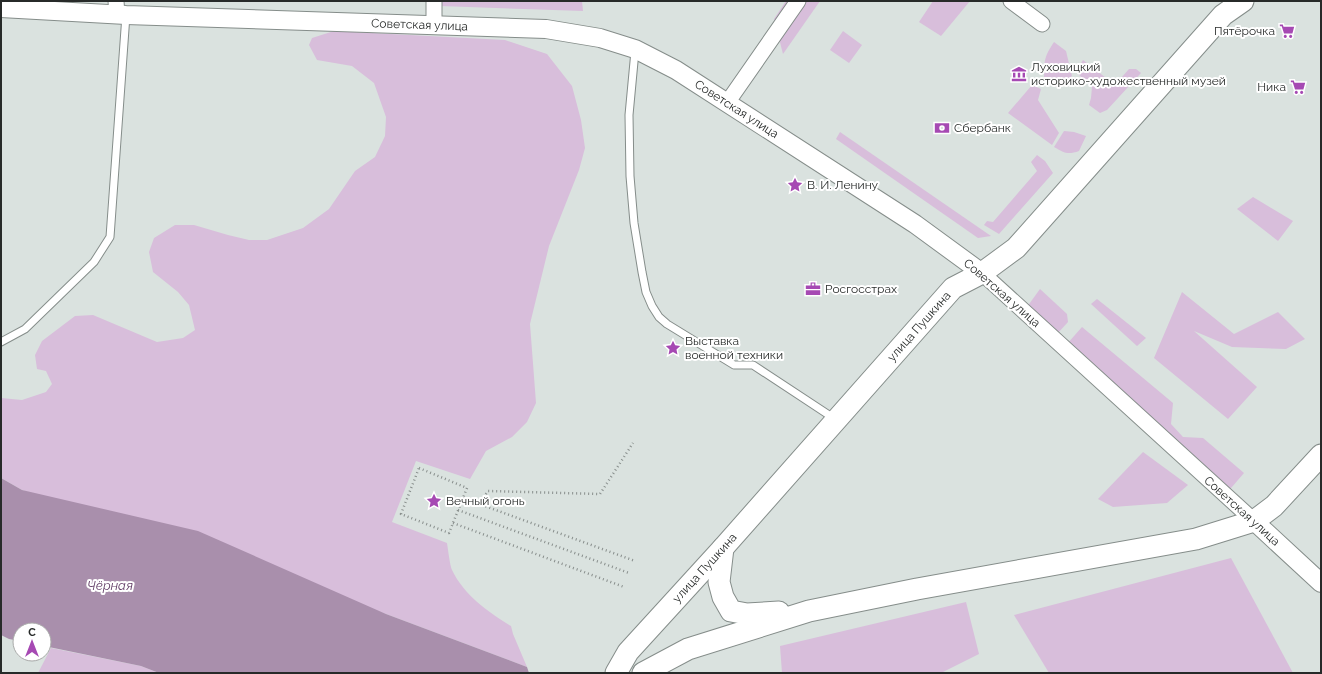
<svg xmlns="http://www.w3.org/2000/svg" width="1322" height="674" viewBox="0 0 1322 674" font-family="Raleway,sans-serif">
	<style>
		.green { fill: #d8bedb }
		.water { fill: #a98fac }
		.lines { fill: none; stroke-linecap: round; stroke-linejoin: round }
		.service-casing { stroke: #858d8a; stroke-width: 9 }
		.minor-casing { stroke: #858d8a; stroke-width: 17 }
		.tertiary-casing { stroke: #858d8a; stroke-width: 20 }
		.secondary-casing { stroke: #858d8a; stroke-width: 23 }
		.path { stroke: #888e8c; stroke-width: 2.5; stroke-dasharray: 1 3; stroke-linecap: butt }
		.service { stroke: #fff; stroke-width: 7 }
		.minor { stroke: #fff; stroke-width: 15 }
		.tertiary { stroke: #fff; stroke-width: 18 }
		.secondary { stroke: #fff; stroke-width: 21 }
		.labels { text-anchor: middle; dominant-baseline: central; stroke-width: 4; stroke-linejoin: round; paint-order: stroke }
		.street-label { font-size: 12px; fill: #272a29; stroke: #fff }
		.poi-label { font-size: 12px; fill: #272a29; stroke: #fff; text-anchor: start }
		.water-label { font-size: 13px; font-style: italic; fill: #613c66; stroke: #fff }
	</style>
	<rect width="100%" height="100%" fill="#dae2df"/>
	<!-- green -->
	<g class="green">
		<path d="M440,1H582L583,11L440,6Z"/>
		<path d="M786,1H820L783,54L774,19Z"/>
		<path d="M933,1H970L941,36L919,22Z"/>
		<path d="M334,31L505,40L547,54L572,86L581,120L585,148L579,170L549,246L530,324L536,403L527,422L512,437L486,451L470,479L416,461L392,522L447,543C448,549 450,566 452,570C464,595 488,612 511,626L513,634L527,667L386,614L22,490L1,478V398L22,400L46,392L52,384L46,371L37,369L35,355L42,341L75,316L93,315L157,342L183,338L195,330L189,305L178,292L153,272L149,252L154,238L175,225H194L228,235L249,240H267L303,228L329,209L355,171L375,157L385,136L386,117L374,83L352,66L317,60L309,45L312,38Z"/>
		<path d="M843,31L862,45L849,63L830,50Z"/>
		<path d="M1054,42L1066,51L1072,76L1057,87L1044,78C1044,61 1044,57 1054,42Z"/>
		<path d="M1083,60L1115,85L1129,69H1136L1141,73L1107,110L1100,113L1089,105L1091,98L1092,87L1076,72Z"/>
		<path d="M1032,85L1041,89L1038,100L1059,133L1052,145L1008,113Z"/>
		<path d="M1064,131L1074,132L1086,136L1079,151C1068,155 1064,153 1054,147Z"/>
		<path d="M840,132L991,236L978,238L836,139Z"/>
		<path d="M1037,155L1045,161L1053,173L999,234L984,225L987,221L993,222L1037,171L1031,162Z"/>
		<path d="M1253,197L1293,221L1278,241L1237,209Z"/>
		<path d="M1040,289L1067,314L1068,322L1057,334L1027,307Z"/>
		<path d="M1182,292L1234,334L1278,312L1305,339L1286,349L1232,347L1194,331L1257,387L1228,419L1154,358Z"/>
		<path d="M1097,299L1146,338L1137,346L1091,304Z"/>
		<path d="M1082,327L1173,403L1171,424L1183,437L1203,438L1244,473L1225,495L1067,344Z"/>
		<path d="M1143,452L1188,485L1167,503L1113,507L1098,499Z"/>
		<path d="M1231,558L1293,673H1049L1014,615Z"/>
		<path d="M966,602L979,654L941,673H782L780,646Z"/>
		<path d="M51,648L141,666L159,673H38Z"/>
	</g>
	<!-- water -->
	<path class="water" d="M1,478L22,490L198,531L386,614L527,667L529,673H159L141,666L44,646V630H20V641L9,639L1,635Z"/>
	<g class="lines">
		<!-- service casing -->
		<g class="service-casing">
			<g id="service">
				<path d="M635,51L629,115L630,176L634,223L642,272L646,292L652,306L659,317L667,324L734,365H753L835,419"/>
				<path d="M1,342L25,329L94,262L110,237L126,15"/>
			</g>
		</g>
		<!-- minor casing -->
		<g class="minor-casing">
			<g id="minor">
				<path d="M116,1L117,15"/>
				<path d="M1011,1L1042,24"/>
				<path d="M434,24V1"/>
				<path d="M727,103L798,1"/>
				<path d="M982,273L1254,521"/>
			</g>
		</g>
		<!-- tertiary casing -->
		<g class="tertiary-casing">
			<g id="tertiary">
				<path id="s1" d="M1,8L126,15L546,29L600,38L635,49L676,70L915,224L982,273"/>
				<path d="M1254,521L1321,583"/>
			</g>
		</g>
		<!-- secondary casing -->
		<g class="secondary-casing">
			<g id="secondary">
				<path d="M723,548L719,582L723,597L731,611L747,614L779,612"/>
				<path id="s2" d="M616,673L628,652L723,548L953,288L982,273L1016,248L1223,15L1243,1"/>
				<path d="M643,673L688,649L809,611L917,589L1196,539L1254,521L1274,506L1321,455"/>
			</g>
		</g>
		<!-- path -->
		<g class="path">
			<path d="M419,468L467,488L449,533L401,514Z"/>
			<path d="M463,498L635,561"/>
			<path d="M479,504L488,491L600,494L633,443"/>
			<path d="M458,510L629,573"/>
			<path d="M453,523L624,587"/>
		</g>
		<!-- service -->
		<use href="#service" class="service"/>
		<!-- minor -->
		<use href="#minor" class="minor"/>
		<!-- tertiary -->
		<use href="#tertiary" class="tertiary"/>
		<!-- secondary -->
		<use href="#secondary" class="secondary"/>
	</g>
	<!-- icons -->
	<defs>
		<g id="supermarket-bare" transform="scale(1.2)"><path d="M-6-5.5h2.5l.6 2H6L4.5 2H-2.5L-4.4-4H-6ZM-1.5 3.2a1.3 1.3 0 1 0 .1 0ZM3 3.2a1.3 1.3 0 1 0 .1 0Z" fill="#a649b3" stroke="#fff" stroke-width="2.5" paint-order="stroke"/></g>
		<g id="museum-bare" transform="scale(1.2)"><path d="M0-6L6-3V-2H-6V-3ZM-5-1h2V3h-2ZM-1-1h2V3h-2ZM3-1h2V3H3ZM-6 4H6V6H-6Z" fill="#a649b3" stroke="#fff" stroke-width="2.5" paint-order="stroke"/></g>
		<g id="bank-bare" transform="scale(1.2)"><path d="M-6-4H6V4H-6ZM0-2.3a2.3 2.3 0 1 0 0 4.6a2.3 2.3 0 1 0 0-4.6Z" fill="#a649b3" stroke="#fff" stroke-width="2.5" paint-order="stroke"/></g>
		<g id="sight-bare" transform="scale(1.2)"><path d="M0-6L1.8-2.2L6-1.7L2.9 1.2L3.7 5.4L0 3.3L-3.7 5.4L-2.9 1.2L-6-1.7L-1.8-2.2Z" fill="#a649b3" stroke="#fff" stroke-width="2.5" paint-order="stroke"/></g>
		<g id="office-bare" transform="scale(1.2)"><path d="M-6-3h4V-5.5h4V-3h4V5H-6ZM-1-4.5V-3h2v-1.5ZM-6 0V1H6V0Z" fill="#a649b3" stroke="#fff" stroke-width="2.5" paint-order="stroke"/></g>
	</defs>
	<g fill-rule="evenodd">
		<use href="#supermarket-bare" x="1287" y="31"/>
		<use href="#museum-bare" x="1019" y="74"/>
		<use href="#supermarket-bare" x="1298" y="87"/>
		<use href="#bank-bare" x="942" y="128"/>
		<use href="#sight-bare" x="795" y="185"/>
		<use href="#office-bare" x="813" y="289"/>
		<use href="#sight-bare" x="673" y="348"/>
		<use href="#sight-bare" x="434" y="501"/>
	</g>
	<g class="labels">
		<!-- street labels -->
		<g class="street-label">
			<text stroke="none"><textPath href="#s1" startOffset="419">Советская улица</textPath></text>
			<text stroke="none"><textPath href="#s1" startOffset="755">Советская улица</textPath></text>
			<text transform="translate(1002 293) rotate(41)">Советская улица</text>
			<text stroke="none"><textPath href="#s2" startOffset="461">улица Пушкина</textPath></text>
			<text transform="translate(1242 511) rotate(42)">Советская улица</text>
			<text stroke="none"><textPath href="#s2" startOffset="138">улица Пушкина</textPath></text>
		</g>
		<!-- poi labels -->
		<g class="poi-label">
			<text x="1275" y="31" text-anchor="end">Пятёрочка</text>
			<text x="1031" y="67">Луховицкий<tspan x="1031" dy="14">историко-художественный музей</tspan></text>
			<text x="1286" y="87" text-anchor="end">Ника</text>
			<text x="954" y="128">Сбербанк</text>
			<text x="807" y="185">В. И. Ленину</text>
			<text x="825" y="289">Росгосстрах</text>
			<text x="685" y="341">Выставка<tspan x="685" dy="14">военной техники</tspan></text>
			<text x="446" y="501">Вечный огонь</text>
		</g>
		<!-- water labels -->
		<g class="water-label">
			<text x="110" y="585">Чёрная</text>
		</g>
	</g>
	<!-- border -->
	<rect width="1322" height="674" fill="none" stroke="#272a29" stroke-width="4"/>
	<!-- north arrow -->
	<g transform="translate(32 642)"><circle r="19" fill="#ffffff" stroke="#a9aaa9"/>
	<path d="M0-3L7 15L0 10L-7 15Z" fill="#a649b3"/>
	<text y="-6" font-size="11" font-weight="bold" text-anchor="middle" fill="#272a29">С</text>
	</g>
</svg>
